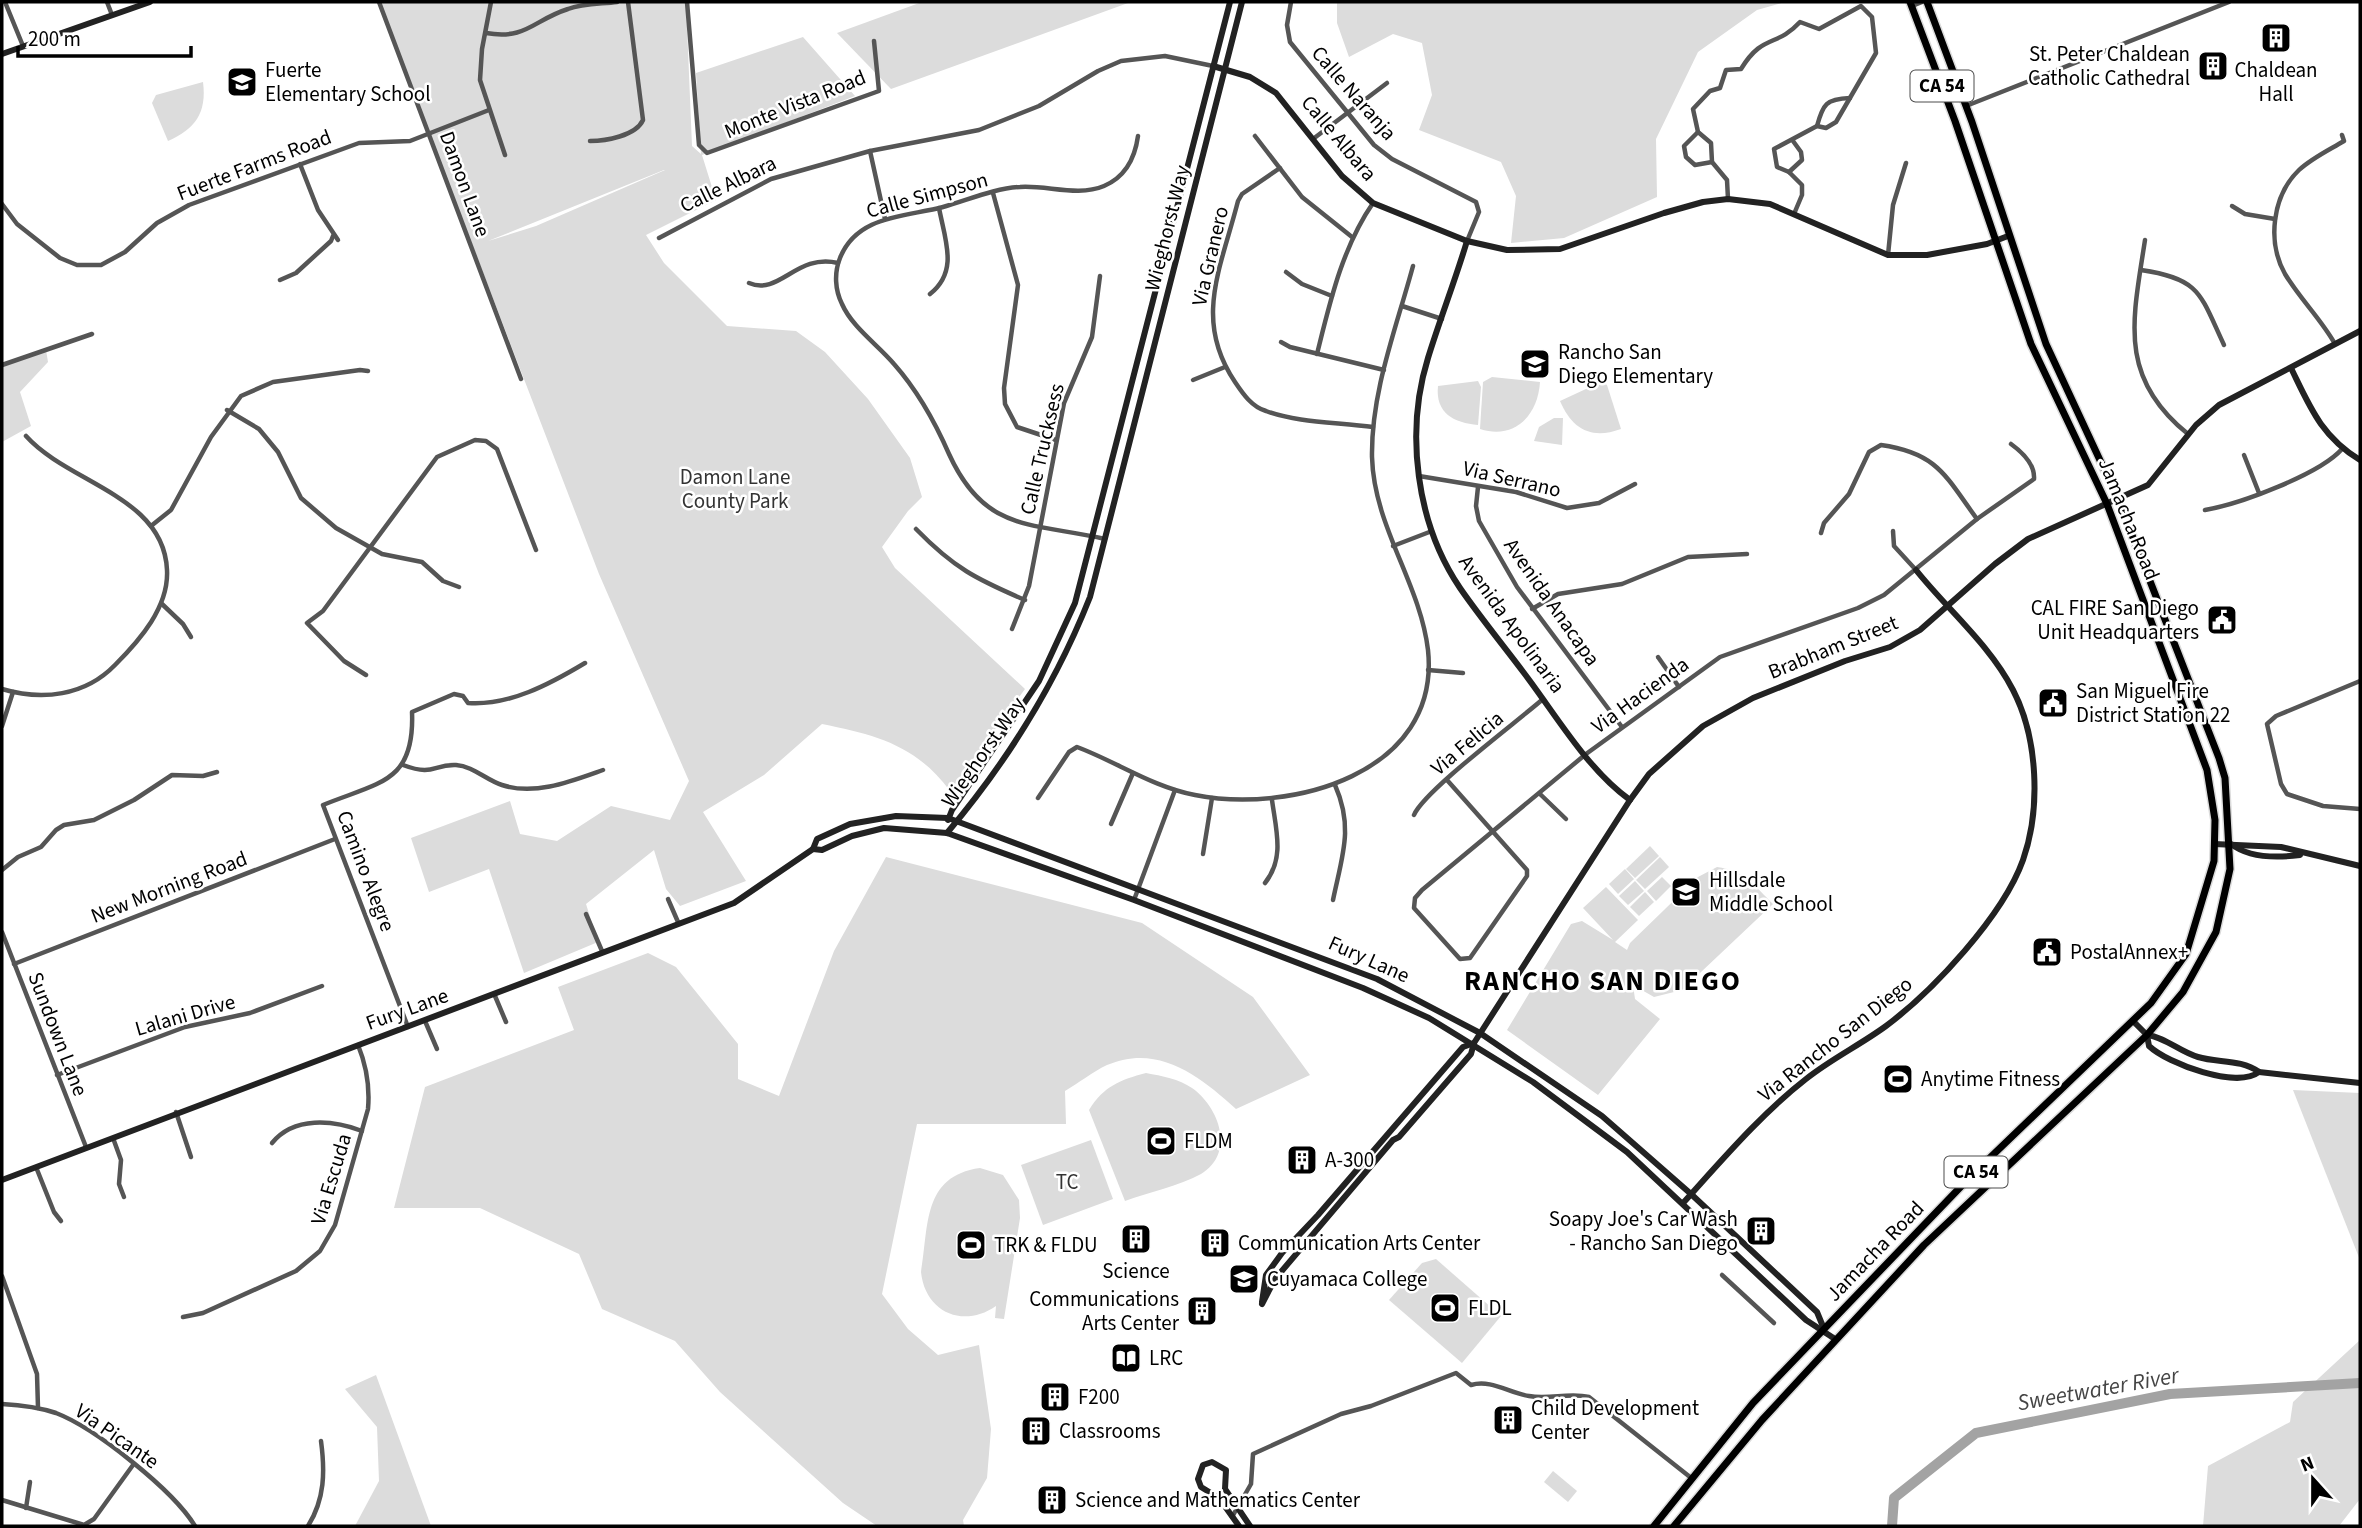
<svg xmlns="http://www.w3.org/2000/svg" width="2362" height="1528" viewBox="0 0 2362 1528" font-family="'Source Sans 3',sans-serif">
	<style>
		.green { fill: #dcdcdc; fill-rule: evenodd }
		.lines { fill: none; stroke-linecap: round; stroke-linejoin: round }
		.river { stroke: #a3a3a3; stroke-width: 10 }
		.primary-casing { stroke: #dbdbdb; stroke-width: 10 }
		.street { stroke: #555; stroke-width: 4.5 }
		.secondary { stroke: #222; stroke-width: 6 }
		.primary { stroke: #000; stroke-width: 7 }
		.labels { text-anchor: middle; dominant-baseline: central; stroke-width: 5; stroke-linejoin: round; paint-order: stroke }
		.shield { fill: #fff; stroke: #4c4c4c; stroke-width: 2 }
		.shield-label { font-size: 19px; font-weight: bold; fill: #000 }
		.poi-label { font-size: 21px; fill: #000; stroke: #fff; text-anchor: start }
		.street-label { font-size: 21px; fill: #000; stroke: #fff }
		.park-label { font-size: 21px; fill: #333; stroke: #fff }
		.water-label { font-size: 23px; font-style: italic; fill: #444; stroke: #fff }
		.district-label { font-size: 28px; font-weight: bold; letter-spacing: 2px; fill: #000; stroke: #fff }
	</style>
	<rect width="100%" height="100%" fill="#fff"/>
	<!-- green -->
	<g class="green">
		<path d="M379,2H686L692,146L701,154L696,73L803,37L855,96L702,155L716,200L646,235L664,263L727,326L796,331L825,352L868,399L910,458L922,497L908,511L882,547L895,568L1025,689L950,791C916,745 876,735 822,724L764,775L703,812L746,881L680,906L666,889L654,850L586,904L598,942L524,973L489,869L429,892L411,838L510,801L520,834L557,841L611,806L670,820L689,781L599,574ZM665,170L536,226L488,241L664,170Z"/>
		<path d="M922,2H1128V3L891,89L837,33Z"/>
		<path d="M1337,2H1785L1757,10L1698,52L1656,139L1657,197L1564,238L1511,243L1516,196L1501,162L1419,130L1432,95L1422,43L1393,34L1349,57L1337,23Z"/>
		<path d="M203,82C207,113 195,129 168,141L152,103L156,95Z"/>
		<path d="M46,350L48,362L20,392L31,426L2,442V365Z"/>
		<path d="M1492,377L1540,382C1538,415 1515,440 1480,429L1483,382Z"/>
		<path d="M1478,381L1481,387L1478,425C1454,423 1435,413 1438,386Z"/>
		<path d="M1601,382L1607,385L1621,429C1591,440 1572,429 1560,401Z"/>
		<path d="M1554,418H1563L1562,445L1534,441L1539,427Z"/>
		<path d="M1650,846L1659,856L1635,878L1626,869Z"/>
		<path d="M886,857L1142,923L1253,997L1310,1075L1236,1109C1200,1076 1158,1043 1107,1065C1092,1072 1079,1083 1065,1091L1066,1124H917L882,1294L908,1329L938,1355L979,1345L991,1429L987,1478L963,1520L964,1526H877L843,1503L720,1392L675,1341L602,1309L579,1254L480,1208H394L425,1087L574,1030L558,987L648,953L676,967L738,1044V1079L779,1096L834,951Z"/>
		<path d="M1660,857L1669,867L1645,889L1636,880Z"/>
		<path d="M1717,867C1743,870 1755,886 1773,904L1682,990L1654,997L1633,985L1635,999L1660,1019L1598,1095L1507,1030L1571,924L1582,921L1613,940L1583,908L1606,887L1638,920L1615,942L1627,950L1630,943L1698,877Z"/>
		<path d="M1625,869L1634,879L1618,894L1609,884Z"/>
		<path d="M1662,877L1671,886L1656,901L1647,891Z"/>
		<path d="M1635,881L1644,891L1628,905L1619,896Z"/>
		<path d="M1645,892L1654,902L1639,916L1630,907Z"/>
		<path d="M1146,1073C1162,1076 1179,1079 1192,1088C1219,1107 1236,1153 1201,1174C1179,1186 1149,1192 1125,1201L1089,1110C1104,1086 1120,1080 1146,1073Z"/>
		<path d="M2293,1090L2360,1093V1260Z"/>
		<path d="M1091,1140L1113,1199L1043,1225L1021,1165Z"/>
		<path d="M980,1168L1003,1175L1019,1200L1020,1218L1004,1319L995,1318L996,1306C963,1329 925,1312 921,1272C929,1226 922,1176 980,1168Z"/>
		<path d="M1436,1259L1501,1316L1462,1363L1389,1300L1422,1263Z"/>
		<path d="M2360,1340V1499L2339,1526H2203L2208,1466L2290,1422L2293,1402Z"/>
		<path d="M376,1375L431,1526H355L379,1481L377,1427L345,1389Z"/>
		<path d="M1553,1471L1577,1491L1568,1502L1544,1482Z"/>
	</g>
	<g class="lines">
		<!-- river -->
		<path class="river" d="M1892,1526L1894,1498L1976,1433L2170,1394L2360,1383"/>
		<!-- primary casing -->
		<g class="primary-casing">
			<g id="primary">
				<path d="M1654,1526L1753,1403L1972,1175L2151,1003L2186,954L2214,861L2215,820L2207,770L2107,504L2031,344L1955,121L1910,2"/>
				<path d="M1674,1526L1762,1420L1924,1245L2147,1035L2183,992L2216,932L2230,869L2225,778L2219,758L2118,499L2046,344L1972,122L1927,2"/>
			</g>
		</g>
		<!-- street -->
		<g class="street">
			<path d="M5,2L23,46"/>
			<path d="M107,2L112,15"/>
			<path d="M379,2L521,379"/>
			<path d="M491,2L482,49L480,80L505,155"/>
			<path d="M687,2L699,145L707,153L879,91L874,41"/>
			<path d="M1291,2L1287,25L1290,42L1374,145L1392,159L1476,202L1479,212L1467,241"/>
			<path d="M1912,6L1922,2"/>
			<path d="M486,33C527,40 533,20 568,9C583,3 601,4 617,2"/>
			<path d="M1966,106L2229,2"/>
			<path d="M1817,126C1823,104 1826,99 1850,98"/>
			<path d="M1698,132L1684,146L1686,157L1695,165L1712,162"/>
			<path d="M1255,136L1302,197L1352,237"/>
			<path d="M1313,139L1387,83"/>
			<path d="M590,141C605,141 636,136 643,120L628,2"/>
			<path d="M870,151L885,219"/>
			<path d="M300,164L318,210L338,240"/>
			<path d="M1280,168L1242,194L1238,201C1221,268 1193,320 1235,382C1243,394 1252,407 1266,411C1298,423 1339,422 1373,427"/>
			<path d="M1789,172L1802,160L1801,152L1793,141"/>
			<path d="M993,193L1018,285L1004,388L1005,404L1017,427L1056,440"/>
			<path d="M1728,199L1727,180L1712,162L1711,143L1698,132L1693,109L1710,91L1720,88L1726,70L1741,69C1763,33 1776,48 1800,22L1819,29L1861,6L1872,17L1876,53L1836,122L1826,128L1817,126L1774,149L1777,167L1789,172L1802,185V195L1794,214"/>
			<path d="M2,204L17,224L60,258L77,265H101L125,252L157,223L189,205L359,143L410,141L489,110"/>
			<path d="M2232,206L2245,214L2275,219"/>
			<path d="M659,238L771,179L870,151L979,130L1039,106L1098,71L1121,61L1165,56L1213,66"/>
			<path d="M2145,240C2133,319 2117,377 2188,434"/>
			<path d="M1888,255L1893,205L1906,163"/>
			<path d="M2141,270C2201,279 2200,294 2224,345"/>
			<path d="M1286,272L1302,284L1332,296"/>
			<path d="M280,280L296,273L331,241L333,236"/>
			<path d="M749,283C780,296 796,253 838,263"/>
			<path d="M930,294C959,271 945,240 939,208"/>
			<path d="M1402,306L1442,319"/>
			<path d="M1281,342L1290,347L1384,370"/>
			<path d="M2335,344C2321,319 2300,299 2285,274C2267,242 2272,196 2299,170C2312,158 2329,150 2344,141L2342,135"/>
			<path d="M1317,354C1330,302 1342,248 1373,203"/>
			<path d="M2,365L92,334"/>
			<path d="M1193,380L1225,367"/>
			<path d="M227,410L259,429L278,452L301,498L336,528L382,554L422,562L443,581L459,587"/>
			<path d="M2244,455L2259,493"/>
			<path d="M1419,476L1516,492L1567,508L1599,503L1635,484"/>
			<path d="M1478,487L1476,506L1479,521L1517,587L1622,727"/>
			<path d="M2205,510C2240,504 2320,474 2342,449"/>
			<path d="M151,526L171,510L211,437L241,396L273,382L360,370L368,371"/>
			<path d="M916,529C954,568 976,579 1025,600"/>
			<path d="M1893,531L1894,546L1916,570"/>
			<path d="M1821,533L1824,523L1849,494L1869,452L1881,445C1938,453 1946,477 1977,519"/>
			<path d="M1105,539C1031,522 985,533 949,454C935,422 917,390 894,364C878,345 852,327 842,304C835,290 834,273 840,258C857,215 905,217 943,207C968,200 995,188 1020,187C1047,185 1078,197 1104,186C1125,177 1135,158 1138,136"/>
			<path d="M1393,546L1432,531"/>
			<path d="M162,604L183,624L191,637"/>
			<path d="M1532,609L1558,594L1622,584L1688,557L1747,554"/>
			<path d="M1012,629L1029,586L1064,403L1092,337L1100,276"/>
			<path d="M1658,657L1679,687"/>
			<path d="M1428,670L1463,673"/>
			<path d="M366,675L344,661L307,623L323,611L437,457L475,440L486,441L497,449L536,550"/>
			<path d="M2360,681L2276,716L2267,724L2281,784L2287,794L2323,806L2360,809"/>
			<path d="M2,689C42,701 85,696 115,665C140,640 169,607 167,570C164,496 68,483 26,436"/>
			<path d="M2,726L13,692"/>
			<path d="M403,765C435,777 432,764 456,765C473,766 486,780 502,785C535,796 572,781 603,770"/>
			<path d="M1447,780L1527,870V876L1470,958L1460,959L1414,908L1415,898L1422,890L1586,754L1720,657L1858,608L1884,595L1977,519L2034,479C2035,465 2022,452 2011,444"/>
			<path d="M1540,794L1566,819"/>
			<path d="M1038,798L1069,752L1077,747C1117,762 1153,787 1195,795C1290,814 1441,774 1428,650C1420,583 1374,527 1372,457C1371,392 1396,329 1413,266"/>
			<path d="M1414,815C1424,791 1518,721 1543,699"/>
			<path d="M1111,824L1133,773"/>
			<path d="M1203,854L1212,798"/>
			<path d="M2,870L18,857L41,847L56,830L64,825L94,820L134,800L172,775L203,776L217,772"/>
			<path d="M1265,883C1285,858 1276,830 1272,800"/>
			<path d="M668,899L678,922"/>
			<path d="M1134,900L1175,790"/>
			<path d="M1333,900C1342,856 1354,828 1335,785"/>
			<path d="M586,914L602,951"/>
			<path d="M2,932L86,1147"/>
			<path d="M14,964L335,839"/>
			<path d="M495,996L506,1022"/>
			<path d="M425,1021L437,1049"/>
			<path d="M408,1027L323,805C379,782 415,783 412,712L454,694L463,696L468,703C509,706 550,684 585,663"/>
			<path d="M57,1075L185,1027L250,1013L322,986"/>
			<path d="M176,1112L191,1157"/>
			<path d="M113,1138L121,1160L119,1184L124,1197"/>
			<path d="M272,1143C294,1116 333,1120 362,1131"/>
			<path d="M36,1167L54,1212L61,1221"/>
			<path d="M1722,1275L1774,1323"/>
			<path d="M2,1276L37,1374L38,1408"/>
			<path d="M183,1317L203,1313L296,1271L320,1251L335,1225L368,1109C370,1086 367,1067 358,1045"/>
			<path d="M2,1404C20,1405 38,1407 56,1413C95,1428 173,1490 195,1526"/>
			<path d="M2,1500L84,1525L94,1519L133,1465"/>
			<path d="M26,1508L30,1482"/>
			<path d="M1232,1517L1251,1484L1253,1454L1341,1414L1371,1406L1456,1373L1471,1385C1491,1379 1509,1393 1529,1396C1549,1400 1569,1392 1589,1397L1690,1477"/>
			<path d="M308,1526C325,1499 325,1471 321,1441"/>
		</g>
		<!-- secondary -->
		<g class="secondary">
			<path d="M2,54L150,2"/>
			<path d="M1213,66L1250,77L1276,93L1342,176L1373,203L1467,241L1507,250L1560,249L1664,213L1703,202L1728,199L1770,204L1888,255H1927L1987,244L2008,236"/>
			<path d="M1467,241C1455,281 1440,319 1428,358C1405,432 1416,523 1460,588C1480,617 1503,645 1524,673C1556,715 1587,769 1630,800"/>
			<path d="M2291,368C2310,407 2321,436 2360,460"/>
			<path d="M948,820L952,810L1039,681L1075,603L1230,2"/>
			<path d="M947,833C1007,762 1056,683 1090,597L1242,2"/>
			<path d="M2214,844L2281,847L2360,866"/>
			<path d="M2231,844C2249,858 2277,858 2300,855"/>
			<path d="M813,849L822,850L852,836L884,828L947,833L1134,900L1363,988L1429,1018L1533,1082L1627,1152L1806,1320L1835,1339"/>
			<path d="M2134,1022L2147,1035L2149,1046C2168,1064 2237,1089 2259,1072"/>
			<path d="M2147,1035C2165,1037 2180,1052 2198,1057C2218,1063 2241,1059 2259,1072L2360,1083"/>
			<path d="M2,1180L734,903L813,849L817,839L850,824L896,816L948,818L1377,979L1480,1033L1602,1116L1691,1194L1817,1312L1824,1329"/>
			<path d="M1683,1203C1722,1160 1761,1114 1806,1079C1831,1059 1860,1045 1886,1026C1933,991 2003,916 2023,860C2041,809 2038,738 2013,690C1990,645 1947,609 1916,570"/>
			<path d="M1262,1302L1266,1275L1282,1253L1318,1215L1463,1047L1474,1043"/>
			<path d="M1262,1304L1275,1279L1393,1140L1399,1137L1471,1054L1474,1043L1630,800L1649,774L1703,726L1753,698L1845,661L1890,647L1920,630L1995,564L2028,539L2148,485L2196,425L2219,405L2360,331"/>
			<path d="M1239,1526L1219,1498L1201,1487L1198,1479L1203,1465L1212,1462L1226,1470L1225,1489L1250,1526"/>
		</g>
		<!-- primary -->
		<use href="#primary" class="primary"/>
	</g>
	<!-- icons -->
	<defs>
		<g id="building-square" transform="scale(1.575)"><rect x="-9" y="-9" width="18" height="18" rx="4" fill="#000" stroke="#fff"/><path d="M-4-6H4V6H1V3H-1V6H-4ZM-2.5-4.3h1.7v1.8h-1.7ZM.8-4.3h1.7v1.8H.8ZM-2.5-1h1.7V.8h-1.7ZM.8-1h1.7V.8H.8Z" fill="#fff"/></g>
		<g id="school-square" transform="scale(1.575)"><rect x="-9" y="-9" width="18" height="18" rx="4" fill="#000" stroke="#fff"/><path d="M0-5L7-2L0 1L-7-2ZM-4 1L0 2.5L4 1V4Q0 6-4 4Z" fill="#fff"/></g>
		<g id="civic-square" transform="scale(1.575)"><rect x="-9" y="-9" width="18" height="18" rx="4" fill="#000" stroke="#fff"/><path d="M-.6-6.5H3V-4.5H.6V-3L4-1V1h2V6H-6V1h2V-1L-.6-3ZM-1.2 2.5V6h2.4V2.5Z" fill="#fff"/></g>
		<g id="stadium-square" transform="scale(1.575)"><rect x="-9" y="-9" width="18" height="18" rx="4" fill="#000" stroke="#fff"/><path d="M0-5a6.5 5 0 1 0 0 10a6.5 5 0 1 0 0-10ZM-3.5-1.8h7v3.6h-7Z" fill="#fff"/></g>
		<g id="university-square" transform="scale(1.575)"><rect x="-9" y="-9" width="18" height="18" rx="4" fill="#000" stroke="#fff"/><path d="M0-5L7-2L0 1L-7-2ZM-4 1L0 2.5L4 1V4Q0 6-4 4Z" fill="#fff"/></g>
		<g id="library-square" transform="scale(1.575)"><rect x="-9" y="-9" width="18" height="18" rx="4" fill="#000" stroke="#fff"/><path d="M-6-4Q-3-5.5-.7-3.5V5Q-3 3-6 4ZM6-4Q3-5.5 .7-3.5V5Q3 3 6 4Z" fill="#fff"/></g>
	</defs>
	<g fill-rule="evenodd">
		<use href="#building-square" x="2276" y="38"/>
		<use href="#building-square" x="2213" y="66"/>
		<use href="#school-square" x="242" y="82"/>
		<use href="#school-square" x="1535" y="364"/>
		<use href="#civic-square" x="2222" y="620"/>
		<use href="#civic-square" x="2053" y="703"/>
		<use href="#school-square" x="1686" y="892"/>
		<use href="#civic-square" x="2047" y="952"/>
		<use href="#stadium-square" x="1898" y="1079"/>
		<use href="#stadium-square" x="1161" y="1141"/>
		<use href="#building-square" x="1302" y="1160"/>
		<use href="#building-square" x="1761" y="1231"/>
		<use href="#building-square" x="1136" y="1239"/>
		<use href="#building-square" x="1215" y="1243"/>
		<use href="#stadium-square" x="971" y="1245"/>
		<use href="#university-square" x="1244" y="1279"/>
		<use href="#stadium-square" x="1445" y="1308"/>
		<use href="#building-square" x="1202" y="1311"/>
		<use href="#library-square" x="1126" y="1358"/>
		<use href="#building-square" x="1055" y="1397"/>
		<use href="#building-square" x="1508" y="1420"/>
		<use href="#building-square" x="1036" y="1431"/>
		<use href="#building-square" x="1052" y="1500"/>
	</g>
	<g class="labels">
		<!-- shield labels -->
		<g class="shield">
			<rect x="1910.5" y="70.5" width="63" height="31" rx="5"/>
			<rect x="1944.5" y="1156.5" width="63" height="31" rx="5"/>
		</g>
		<g class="shield-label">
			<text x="1942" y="86">CA 54</text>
			<text x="1976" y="1172">CA 54</text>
		</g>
		<!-- poi labels -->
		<g class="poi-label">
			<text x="2190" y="54" text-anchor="end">St. Peter Chaldean<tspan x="2190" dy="24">Catholic Cathedral</tspan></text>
			<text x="265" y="70">Fuerte<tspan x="265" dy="24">Elementary School</tspan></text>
			<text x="2276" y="70" text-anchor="middle">Chaldean<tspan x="2276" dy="24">Hall</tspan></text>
			<text x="1558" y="352">Rancho San<tspan x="1558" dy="24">Diego Elementary</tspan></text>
			<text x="2199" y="608" text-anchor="end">CAL FIRE San Diego<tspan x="2199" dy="24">Unit Headquarters</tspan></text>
			<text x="2076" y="691">San Miguel Fire<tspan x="2076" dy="24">District Station 22</tspan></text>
			<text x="1709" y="880">Hillsdale<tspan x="1709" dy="24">Middle School</tspan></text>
			<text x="2070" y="952">PostalAnnex+</text>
			<text x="1921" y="1079">Anytime Fitness</text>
			<text x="1184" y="1141">FLDM</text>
			<text x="1325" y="1160">A-300</text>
			<text x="1738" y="1219" text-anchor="end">Soapy Joe's Car Wash<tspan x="1738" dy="24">- Rancho San Diego</tspan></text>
			<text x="1238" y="1243">Communication Arts Center</text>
			<text x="994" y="1245">TRK &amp; FLDU</text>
			<text x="1136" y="1271" text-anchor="middle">Science</text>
			<text x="1267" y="1279">Cuyamaca College</text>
			<text x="1179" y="1299" text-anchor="end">Communications<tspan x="1179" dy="24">Arts Center</tspan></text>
			<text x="1468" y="1308">FLDL</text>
			<text x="1149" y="1358">LRC</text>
			<text x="1078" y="1397">F200</text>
			<text x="1531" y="1408">Child Development<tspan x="1531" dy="24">Center</tspan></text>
			<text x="1059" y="1431">Classrooms</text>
			<text x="1075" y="1500">Science and Mathematics Center</text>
		</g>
		<!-- street labels -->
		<g class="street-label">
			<text transform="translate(1354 93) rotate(49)">Calle Naranja</text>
			<text transform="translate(795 104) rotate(-22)">Monte Vista Road</text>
			<text transform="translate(1339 138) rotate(50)">Calle Albara</text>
			<text transform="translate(254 165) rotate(-21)">Fuerte Farms Road</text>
			<text transform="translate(465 184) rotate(70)">Damon Lane</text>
			<text transform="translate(728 184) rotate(-26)">Calle Albara</text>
			<text transform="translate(927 195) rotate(-15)">Calle Simpson</text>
			<text transform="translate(1167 228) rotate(-76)">Wieghorst Way</text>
			<text transform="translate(1210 256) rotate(-77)">Via Granero</text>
			<text transform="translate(1042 449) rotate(-77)">Calle Trucksess</text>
			<text transform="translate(1512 479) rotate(13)">Via Serrano</text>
			<text transform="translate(2129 519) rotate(68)">Jamacha Road</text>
			<text transform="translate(1552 602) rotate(55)">Avenida Anacapa</text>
			<text transform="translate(1512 624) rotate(54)">Avenida Apolinaria</text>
			<text transform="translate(1833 647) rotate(-22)">Brabham Street</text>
			<text transform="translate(1640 695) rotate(-36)">Via Hacienda</text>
			<text transform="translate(1467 743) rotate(-40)">Via Felicia</text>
			<text transform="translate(983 752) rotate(-55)">Wieghorst Way</text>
			<text transform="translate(366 871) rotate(69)">Camino Alegre</text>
			<text transform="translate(169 887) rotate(-21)">New Morning Road</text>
			<text transform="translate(1369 959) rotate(24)">Fury Lane</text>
			<text transform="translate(407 1009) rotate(-20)">Fury Lane</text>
			<text transform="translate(185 1015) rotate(-16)">Lalani Drive</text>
			<text transform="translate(58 1034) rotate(69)">Sundown Lane</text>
			<text transform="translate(1835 1039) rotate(-38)">Via Rancho San Diego</text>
			<text transform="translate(331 1179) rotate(-73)">Via Escuda</text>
			<text transform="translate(1875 1251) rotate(-46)">Jamacha Road</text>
			<text transform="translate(117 1436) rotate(35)">Via Picante</text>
		</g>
		<!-- park labels -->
		<g class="park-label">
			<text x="735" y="477">Damon Lane<tspan x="735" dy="24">County Park</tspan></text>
			<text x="1067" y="1182">TC</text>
		</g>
		<!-- water labels -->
		<g class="water-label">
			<text transform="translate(2098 1389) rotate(-10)">Sweetwater River</text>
		</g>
		<!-- district labels -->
		<g class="district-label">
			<text x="1603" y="981">RANCHO SAN DIEGO</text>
		</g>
	</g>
	<!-- border -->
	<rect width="2362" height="1528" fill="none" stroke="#000000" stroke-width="7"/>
	<!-- north arrow -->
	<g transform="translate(2313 1479) rotate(339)" stroke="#ffffff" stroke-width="5" paint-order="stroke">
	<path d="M0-5L12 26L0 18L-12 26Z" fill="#000000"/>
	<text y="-10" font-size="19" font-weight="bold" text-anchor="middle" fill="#000000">N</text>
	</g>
	<!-- scale -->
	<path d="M18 46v10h173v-10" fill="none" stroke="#000000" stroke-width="3.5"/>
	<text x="28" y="46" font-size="21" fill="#000000" stroke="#ffffff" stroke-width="5" paint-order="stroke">200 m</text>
</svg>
